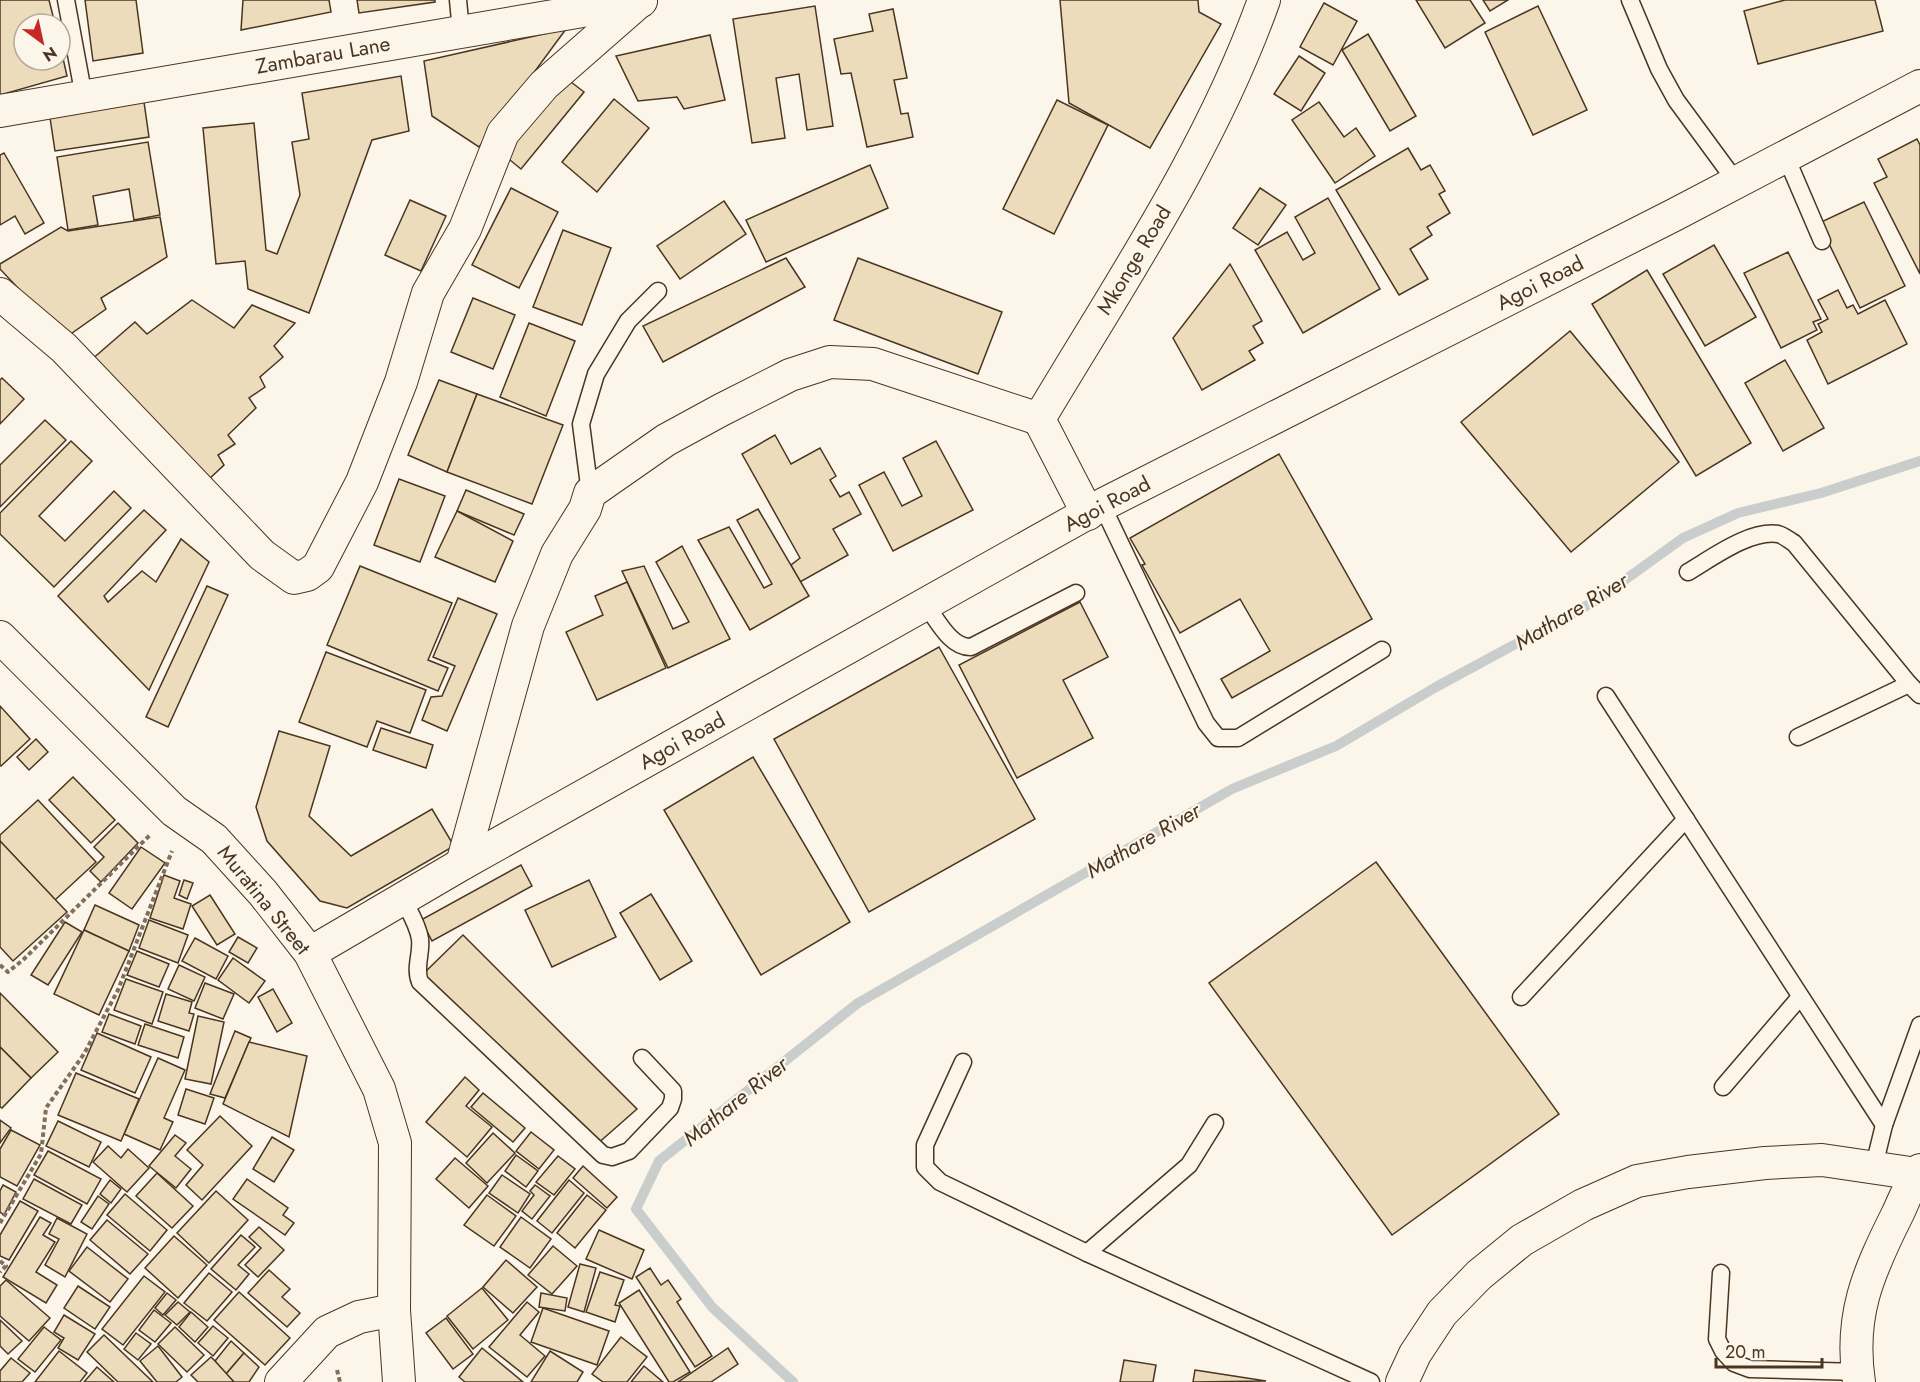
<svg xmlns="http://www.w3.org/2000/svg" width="1920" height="1382" viewBox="0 0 1920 1382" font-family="Jost,sans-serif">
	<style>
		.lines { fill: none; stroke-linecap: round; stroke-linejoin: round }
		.stream { stroke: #c9cecd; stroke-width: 10 }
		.building { fill: #ecdcbc; stroke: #4a3520; stroke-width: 1.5 }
		.lane-casing { stroke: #4a3520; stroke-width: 19 }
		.street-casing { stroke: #4a3520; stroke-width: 34 }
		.path { stroke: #7f6f5c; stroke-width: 4; stroke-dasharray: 4.5 3; stroke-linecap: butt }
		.lane { stroke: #fbf6e9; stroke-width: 16 }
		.street { stroke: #fbf6e9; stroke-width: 32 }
		.labels { text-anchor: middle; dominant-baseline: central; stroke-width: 4.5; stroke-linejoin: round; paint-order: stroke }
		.street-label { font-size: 21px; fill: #4a3520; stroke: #fbf6e9 }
		.water-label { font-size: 22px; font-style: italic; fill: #4a3520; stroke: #fbf6e9 }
	</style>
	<rect width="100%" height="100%" fill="#fbf6e9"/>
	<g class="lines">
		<!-- stream -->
		<path class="stream" d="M793,1382L712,1307L636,1209L659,1161L858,1003L1232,789L1336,746L1436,687L1597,600L1683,538L1738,513L1821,493L1920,461"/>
	</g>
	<!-- building -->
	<g class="building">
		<path d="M0,0H49L55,24H24V60H60V45L67,76L0,95Z"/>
		<path d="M85,0H136L143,53L93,61Z"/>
		<path d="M243,0H329L331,12L241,30Z"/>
		<path d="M357,0H435V2L359,13Z"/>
		<path d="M1060,0H1198L1199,12L1221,24L1150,148L1069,103Z"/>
		<path d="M1416,0H1470L1485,23L1445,48Z"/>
		<path d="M1483,0H1508L1490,11Z"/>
		<path d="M1785,0H1875L1883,31L1758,64L1744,11Z"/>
		<path d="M1324,3L1357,21L1333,65L1300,47Z"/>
		<path d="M815,6L833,126L807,130L799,74L776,78L785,138L752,143L733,19Z"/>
		<path d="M1538,6L1587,110L1533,135L1485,32Z"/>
		<path d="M893,9L907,78L894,80L901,114L908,113L913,137L867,147L851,73L841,74L834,39L873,31L869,14Z"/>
		<path d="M566,29L479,147L432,116L424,61Z"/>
		<path d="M1368,34L1416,116L1390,131L1342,50Z"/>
		<path d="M710,35L725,100L684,109L677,97L638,101L616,56Z"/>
		<path d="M1299,56L1325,73L1301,111L1274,94Z"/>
		<path d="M562,75L584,92L521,169L499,151Z"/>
		<path d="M401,76L409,131L372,140L309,313L248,289L245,261L216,264L203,128L254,123L266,250L277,254L300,195L292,142L309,139L302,93Z"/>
		<path d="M143,95L149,137L55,151L49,111Z"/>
		<path d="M614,99L649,128L597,192L562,162Z"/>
		<path d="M1057,100L1108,125L1054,234L1003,209Z"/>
		<path d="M1319,102L1344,137L1356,128L1375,156L1335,183L1292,120Z"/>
		<path d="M1917,139L1920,145V274L1874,183L1887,177L1878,159Z"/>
		<path d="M148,142L160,215L134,220L129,189L93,196L98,225L68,230L57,157Z"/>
		<path d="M1408,148L1421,170L1430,165L1445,191L1439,194L1450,213L1427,227L1432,235L1410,249L1428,279L1399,295L1336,190Z"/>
		<path d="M4,153L44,223L25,234L15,216L0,225V155Z"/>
		<path d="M870,165L888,208L766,262L746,220Z"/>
		<path d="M511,188L558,212L519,288L472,265Z"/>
		<path d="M1260,188L1286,205L1258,245L1233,228Z"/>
		<path d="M1328,198L1380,289L1303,333L1255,250L1287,232L1303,260L1315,253L1295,217Z"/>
		<path d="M410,200L446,216L421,271L385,255Z"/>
		<path d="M724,201L746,234L680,279L657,246Z"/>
		<path d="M1864,202L1905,286L1860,308L1819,223Z"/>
		<path d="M160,217L167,257L101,298L106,309L65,338L0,269V264L61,227L68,231Z"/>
		<path d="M563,230L611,248L582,325L533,307Z"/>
		<path d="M1714,245L1756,317L1705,346L1663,274Z"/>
		<path d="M1788,252L1821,319L1813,322L1817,330L1781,348L1744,273Z"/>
		<path d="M786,258L805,287L663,362L643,326Z"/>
		<path d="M858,258L1002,312L978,374L834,320Z"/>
		<path d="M1230,264L1262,321L1253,326L1263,343L1249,351L1255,360L1202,390L1173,338Z"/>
		<path d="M1647,270L1751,443L1696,476L1592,304Z"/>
		<path d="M1838,290L1847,308L1853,305L1858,314L1885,300L1907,344L1828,384L1807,340L1822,332L1818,324L1828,319L1818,300Z"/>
		<path d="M473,298L515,315L493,369L451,352Z"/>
		<path d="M192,300L234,328L252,305L295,323L274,346L283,357L260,377L265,387L249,398L256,408L228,435L235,444L218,455L224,465L207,481L90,361L135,322L147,334Z"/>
		<path d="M529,323L575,341L546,416L500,397Z"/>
		<path d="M1570,331L1679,462L1571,552L1461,422Z"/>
		<path d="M1785,360L1824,428L1783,451L1745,383Z"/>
		<path d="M2,378L24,399L0,424V380Z"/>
		<path d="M439,380L477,394L447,472L408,455Z"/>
		<path d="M477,394L563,425L532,504L447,472Z"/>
		<path d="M45,420L66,440L0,507V465Z"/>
		<path d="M775,435L791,464L820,448L836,476L830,480L840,497L849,492L861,514L833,529L848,555L800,582L791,565L800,558L742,454Z"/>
		<path d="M71,441L92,461L39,516L65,541L114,491L131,508L54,587L0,534V513Z"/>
		<path d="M936,441L973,510L893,551L859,485L884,472L902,506L922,496L903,458Z"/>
		<path d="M1279,454L1372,619L1232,698L1221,679L1270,651L1240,599L1180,633L1142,565L1145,564L1130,538Z"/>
		<path d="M399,479L445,496L420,562L374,545Z"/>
		<path d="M466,490L524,514L514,535L457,511Z"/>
		<path d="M758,509L809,596L750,630L698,540L729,527L764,588L772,584L737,520Z"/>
		<path d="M144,510L166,530L104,596L108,602L142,571L156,582L181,539L209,562L149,690L58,596Z"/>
		<path d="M457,511L513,541L495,582L435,557Z"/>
		<path d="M682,546L730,639L668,668L622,571L644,566L673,629L689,622L656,562Z"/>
		<path d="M360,566L452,603L428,660L448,668L438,691L327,645Z"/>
		<path d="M627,582L666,668L597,700L566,632L603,615L595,596Z"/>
		<path d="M207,586L228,595L168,727L146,717Z"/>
		<path d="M458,598L497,614L447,731L422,720L431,697L442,696L455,666L433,657Z"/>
		<path d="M1080,602L1108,657L1063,680L1093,738L1017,778L959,665Z"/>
		<path d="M939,647L1035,819L869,912L774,739Z"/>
		<path d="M326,652L426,690L410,733L377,721L367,747L299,722Z"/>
		<path d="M0,706L30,739L1,766L0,765Z"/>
		<path d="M381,728L433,745L426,768L373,750Z"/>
		<path d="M279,731L330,746L309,816L351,856L432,809L454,846L347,908L320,901L267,841L256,807Z"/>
		<path d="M36,739L48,752L29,770L17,757Z"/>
		<path d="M753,757L850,922L761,975L664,810Z"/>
		<path d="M73,777L115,820L91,843L49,800Z"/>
		<path d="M38,800L96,862L55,900L0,841V835Z"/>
		<path d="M118,823L138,843L101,882L90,871L104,857L94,847Z"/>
		<path d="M0,841L67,912L13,961L0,947Z"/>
		<path d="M141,847L165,863L132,909L109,893Z"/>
		<path d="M1376,862L1559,1114L1392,1235L1209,983Z"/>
		<path d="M521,865L532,886L432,941L421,920Z"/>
		<path d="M164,875L180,881L174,898L191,904L183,929L150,918Z"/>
		<path d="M184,880L193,883L187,899L179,895Z"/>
		<path d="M589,880L616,937L552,967L525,910Z"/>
		<path d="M651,894L692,961L660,980L620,913Z"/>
		<path d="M210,895L235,934L217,945L192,906Z"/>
		<path d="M95,905L139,925L129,951L84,930Z"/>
		<path d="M149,920L188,935L178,963L139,948Z"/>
		<path d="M65,922L82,932L48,985L31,975Z"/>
		<path d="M84,930L129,951L99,1015L54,994Z"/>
		<path d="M463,935L637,1109L596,1145L420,977Z"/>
		<path d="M238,937L257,948L248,963L229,952Z"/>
		<path d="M195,938L228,956L216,979L182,961Z"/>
		<path d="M137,951L169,964L159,987L127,975Z"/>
		<path d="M233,958L265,981L249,1003L218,980Z"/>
		<path d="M179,965L205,977L194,1001L168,989Z"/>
		<path d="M126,979L163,992L152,1024L114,1010Z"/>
		<path d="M205,983L234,994L223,1019L195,1008Z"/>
		<path d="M273,989L292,1023L277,1032L258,997Z"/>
		<path d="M0,993L58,1052L31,1078L0,1047Z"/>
		<path d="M166,994L192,1002L189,1013L194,1014L189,1031L158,1021Z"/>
		<path d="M109,1014L141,1026L135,1044L102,1032Z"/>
		<path d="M198,1016L224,1022L211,1084L185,1079Z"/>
		<path d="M145,1024L184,1037L178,1058L138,1045Z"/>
		<path d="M235,1031L251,1038L225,1098L210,1094Z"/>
		<path d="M97,1033L151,1057L135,1093L81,1070Z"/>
		<path d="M249,1042L307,1056L289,1137L223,1104Z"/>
		<path d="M0,1047L31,1078L2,1108L0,1107Z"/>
		<path d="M158,1058L185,1070L164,1118L173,1122L160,1150L124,1134Z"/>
		<path d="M76,1073L139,1099L121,1141L58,1115Z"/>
		<path d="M465,1077L479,1090L466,1106L492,1127L467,1157L426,1122Z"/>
		<path d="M186,1089L214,1098L205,1124L178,1115Z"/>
		<path d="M483,1093L525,1128L513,1142L471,1107Z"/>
		<path d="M220,1116L252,1146L202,1200L186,1185L203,1165L187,1150Z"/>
		<path d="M0,1120L11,1128L0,1143Z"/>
		<path d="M58,1121L101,1142L89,1167L46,1146Z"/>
		<path d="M11,1130L40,1145L17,1186L0,1177V1149Z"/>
		<path d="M531,1132L554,1150L539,1169L516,1151Z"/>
		<path d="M493,1133L515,1153L487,1183L466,1163Z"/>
		<path d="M175,1135L186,1143L175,1156L191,1169L176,1188L149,1166Z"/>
		<path d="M272,1137L294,1150L274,1182L253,1169Z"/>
		<path d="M108,1146L121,1158L128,1149L149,1168L127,1192L93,1162Z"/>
		<path d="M48,1151L101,1179L87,1204L34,1175Z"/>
		<path d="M516,1155L538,1171L526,1187L505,1171Z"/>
		<path d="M558,1156L575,1169L554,1195L536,1182Z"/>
		<path d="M455,1158L488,1186L469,1208L436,1179Z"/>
		<path d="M583,1166L617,1197L607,1208L573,1178Z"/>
		<path d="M157,1173L193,1206L172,1228L136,1196Z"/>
		<path d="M502,1175L530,1194L518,1213L489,1193Z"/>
		<path d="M34,1179L82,1205L71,1224L23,1199Z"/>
		<path d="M247,1179L288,1208L283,1215L294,1223L285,1235L233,1199Z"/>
		<path d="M110,1180L121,1189L111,1203L100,1194Z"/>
		<path d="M569,1180L584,1193L552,1233L537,1221Z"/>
		<path d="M3,1185L16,1192L4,1215L0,1212V1191Z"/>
		<path d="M535,1185L550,1196L532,1219L522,1211L534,1195L530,1191Z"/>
		<path d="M216,1191L248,1220L209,1263L177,1233Z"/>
		<path d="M125,1194L167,1230L150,1251L107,1215Z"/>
		<path d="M487,1195L516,1216L494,1246L464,1225Z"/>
		<path d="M587,1195L606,1210L575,1248L557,1233Z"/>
		<path d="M98,1196L109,1204L92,1229L81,1222Z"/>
		<path d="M20,1201L38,1211L9,1260L0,1256V1235Z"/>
		<path d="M40,1217L51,1223L43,1235L55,1242L36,1272L57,1285L46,1303L3,1277Z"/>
		<path d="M521,1217L551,1239L530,1268L500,1247Z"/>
		<path d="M57,1218L87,1234L65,1277L45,1265L59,1239L49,1234Z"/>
		<path d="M107,1220L148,1254L130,1274L90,1240Z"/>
		<path d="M259,1227L284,1250L258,1277L245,1265L261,1248L249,1237Z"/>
		<path d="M599,1230L644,1250L632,1279L586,1259Z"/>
		<path d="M241,1235L255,1247L238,1265L249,1274L236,1290L211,1269Z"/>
		<path d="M174,1236L207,1265L178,1298L145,1268Z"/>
		<path d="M553,1246L577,1266L552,1294L528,1275Z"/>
		<path d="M87,1247L128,1279L110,1302L69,1271Z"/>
		<path d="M506,1260L537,1287L513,1313L483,1287Z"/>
		<path d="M580,1264L596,1268L584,1312L568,1307Z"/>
		<path d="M650,1268L661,1285L668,1280L681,1299L677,1302L712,1356L695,1367L636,1277Z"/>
		<path d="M269,1270L290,1289L282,1297L300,1313L287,1327L248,1293Z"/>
		<path d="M600,1272L624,1280L615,1305L620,1306L615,1322L586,1312Z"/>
		<path d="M209,1273L232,1292L207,1321L184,1303Z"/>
		<path d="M144,1276L165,1292L123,1345L102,1329Z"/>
		<path d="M6,1280L50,1318L29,1341L0,1316V1286Z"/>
		<path d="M78,1286L110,1307L95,1329L64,1308Z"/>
		<path d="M482,1288L508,1320L473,1349L447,1316Z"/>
		<path d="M639,1290L690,1372L673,1382H669L619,1303Z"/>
		<path d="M239,1292L290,1338L265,1365L214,1320Z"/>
		<path d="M167,1293L176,1300L163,1315L155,1308Z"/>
		<path d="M541,1293L567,1298L565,1311L539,1307Z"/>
		<path d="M178,1302L190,1312L177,1325L165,1315Z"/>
		<path d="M527,1302L539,1312L520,1335L545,1356L527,1377L489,1347Z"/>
		<path d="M543,1308L609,1331L597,1365L531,1342Z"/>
		<path d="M154,1310L171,1323L155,1342L139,1330Z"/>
		<path d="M191,1312L208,1327L195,1342L179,1327Z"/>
		<path d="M64,1315L95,1334L78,1360L58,1348L64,1338L54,1332Z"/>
		<path d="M446,1318L473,1354L453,1369L426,1333Z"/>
		<path d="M0,1320L22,1341L8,1354L0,1346Z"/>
		<path d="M213,1326L228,1338L213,1356L198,1343Z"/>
		<path d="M44,1327L61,1340L35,1372L18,1359Z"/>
		<path d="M175,1327L204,1355L187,1372L158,1344Z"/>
		<path d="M136,1333L151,1344L138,1360L124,1349Z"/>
		<path d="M104,1335L153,1382H118L87,1352Z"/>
		<path d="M621,1337L647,1357L627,1382H603L592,1374Z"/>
		<path d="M231,1341L244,1353L226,1374L215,1361Z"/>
		<path d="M158,1346L182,1377L176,1382H157L140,1361Z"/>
		<path d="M482,1348L523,1382H465L459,1377Z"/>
		<path d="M728,1348L738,1364L711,1382H678Z"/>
		<path d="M59,1351L87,1373L80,1382H35Z"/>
		<path d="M550,1351L583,1372L577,1382H531Z"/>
		<path d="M244,1353L259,1367L249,1382H234L226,1374Z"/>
		<path d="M211,1357L215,1361L234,1382H198L191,1375Z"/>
		<path d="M11,1358L30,1373L22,1382H0V1371Z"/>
		<path d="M1124,1360L1156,1365L1153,1382H1120Z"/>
		<path d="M644,1366L663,1382H631Z"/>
		<path d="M97,1367L114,1382H84Z"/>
		<path d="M1195,1370L1266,1381L1193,1382Z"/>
	</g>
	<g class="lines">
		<!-- lane casing -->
		<g class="lane-casing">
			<g id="lane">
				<path d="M66,0L84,97"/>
				<path d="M458,0L461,31"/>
				<path d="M1630,0L1659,69L1676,100L1737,183"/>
				<path d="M1786,157L1822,241"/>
				<path d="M590,493L581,424L596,374L628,321L658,291"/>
				<path d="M1102,505L1206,723L1218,738H1238L1382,650"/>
				<path d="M1688,572C1712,558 1749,530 1778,534C1783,535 1789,540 1794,543L1909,684"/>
				<path d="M925,604C937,619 950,648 971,647L1076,593"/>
				<path d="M1606,696L1884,1125"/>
				<path d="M1798,737L1909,684L1920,695"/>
				<path d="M403,899C409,911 418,925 420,939C422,953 414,968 420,982L603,1155L612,1157L629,1151L670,1108L673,1099V1091L642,1058"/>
				<path d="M1521,997L1686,819"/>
				<path d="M963,1062L925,1145V1167L940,1182L1087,1253L1371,1382"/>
				<path d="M1723,1087L1800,997"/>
				<path d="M1874,1166L1884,1125L1920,1025"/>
				<path d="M1087,1253L1189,1165L1215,1123"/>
				<path d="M1721,1273L1717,1339L1723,1351L1734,1363L1750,1369L1858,1372"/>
			</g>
		</g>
		<!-- street casing -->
		<g class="street-casing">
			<g id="street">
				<path d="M0,111L641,1"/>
				<path d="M0,294L64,348L262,555L294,578L307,575L318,567L362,482L401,382L428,293L465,229L503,133L544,85L641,0"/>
				<path d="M1088,514L1039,419C1120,283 1211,149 1264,0"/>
				<path d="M0,637L174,811L214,839L263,893L310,953L379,1089L395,1143L394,1310L399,1382"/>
				<path d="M462,864L528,626L557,554L585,509L590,493L666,440L721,410L790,375L830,362L873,364L1039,419"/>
				<path d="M310,953L462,864L1102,505L1674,215L1920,86"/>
				<path d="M281,1382L327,1332L359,1317L394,1310"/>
				<path d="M1402,1382L1415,1354L1442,1313L1479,1275L1522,1240L1583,1205L1637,1181L1688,1172L1765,1163L1822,1160L1917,1174"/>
				<path d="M1859,1382C1849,1316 1868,1273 1897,1215C1904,1201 1910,1183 1920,1170"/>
			</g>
		</g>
		<!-- path -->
		<g class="path">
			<path d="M0,965L8,972L24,959L150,835"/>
			<path d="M0,1223L41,1154L46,1108L84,1054L118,990L172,851"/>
			<path d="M0,1261L6,1266L0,1272"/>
			<path d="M337,1370L340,1382"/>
		</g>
		<!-- lane -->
		<use href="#lane" class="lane"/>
		<!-- street -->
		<use href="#street" class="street"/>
	</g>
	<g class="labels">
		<!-- street labels -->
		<g class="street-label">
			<text transform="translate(323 55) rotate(-10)">Zambarau Lane</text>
			<text transform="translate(1134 260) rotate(-59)">Mkonge Road</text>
			<text transform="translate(1540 283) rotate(-27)">Agoi Road</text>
			<text transform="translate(1107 504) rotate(-28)">Agoi Road</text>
			<text transform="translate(682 741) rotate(-29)">Agoi Road</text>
			<text transform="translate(264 900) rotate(51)">Muratina Street</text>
		</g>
		<!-- water labels -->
		<g class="water-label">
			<text transform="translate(1571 611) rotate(-31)">Mathare River</text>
			<text transform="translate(1143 840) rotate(-30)">Mathare River</text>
			<text transform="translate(735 1101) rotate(-39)">Mathare River</text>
		</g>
	</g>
	<!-- north arrow -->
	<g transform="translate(42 42) rotate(147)"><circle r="28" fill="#fbf6e9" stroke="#b4a999" stroke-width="1.5"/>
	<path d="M0-4.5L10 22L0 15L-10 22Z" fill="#c62828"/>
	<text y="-9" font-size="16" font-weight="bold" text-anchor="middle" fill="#4a3520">N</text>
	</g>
	<!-- scale -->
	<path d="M1716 1358v9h106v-9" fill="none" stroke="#4a3520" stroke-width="3"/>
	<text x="1725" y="1358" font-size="18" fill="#4a3520" stroke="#fbf6e9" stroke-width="4.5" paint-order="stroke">20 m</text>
</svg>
